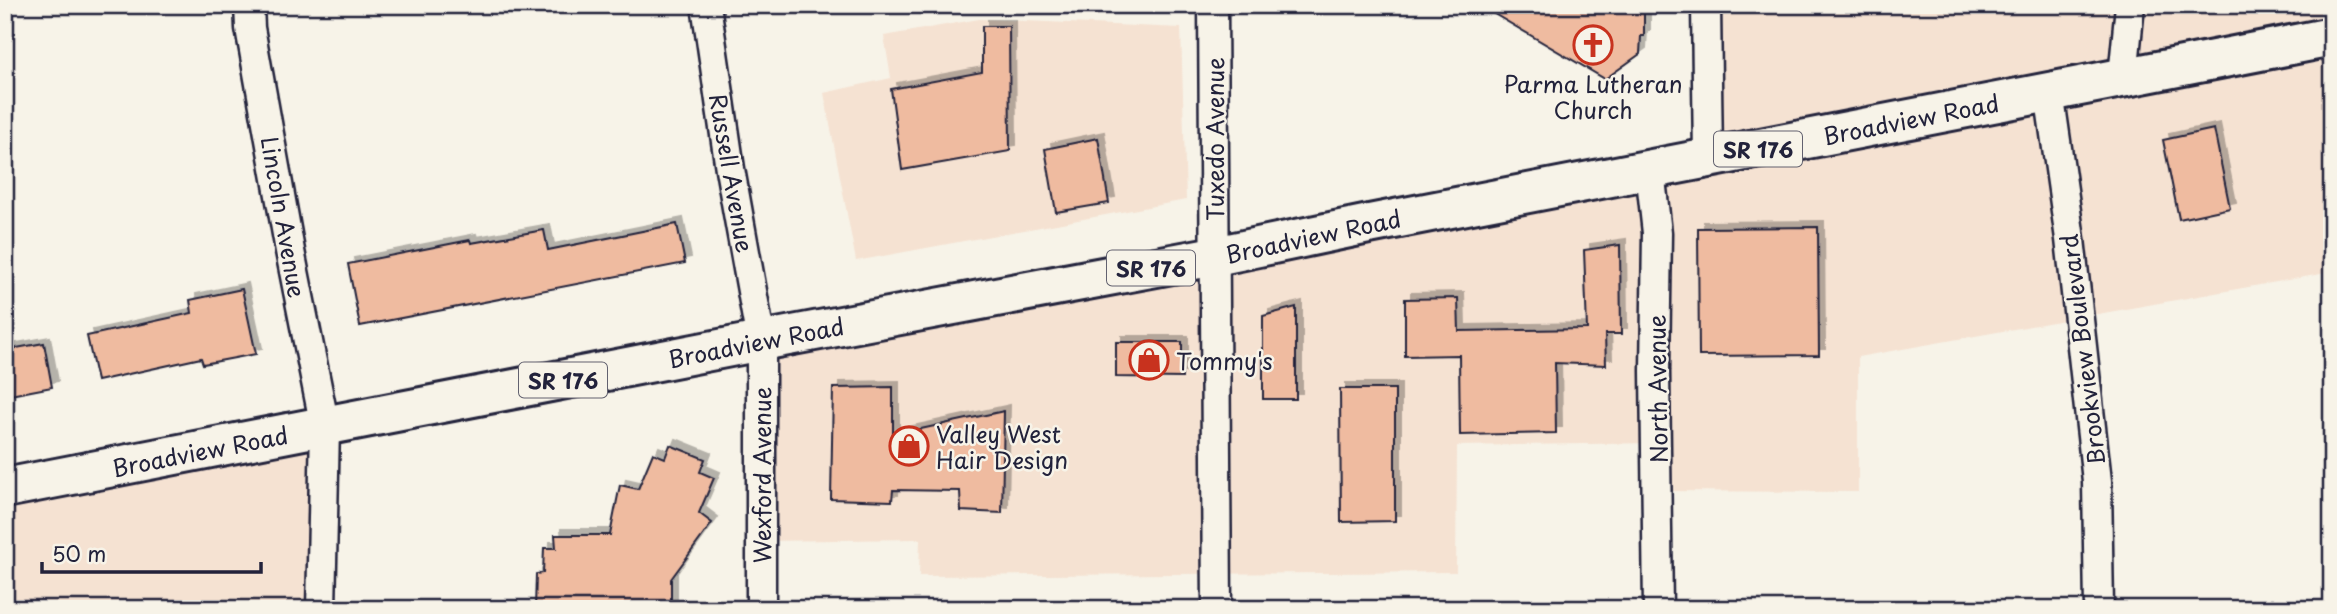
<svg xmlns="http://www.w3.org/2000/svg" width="2337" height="614" viewBox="0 0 2337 614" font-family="'Playpen Sans',sans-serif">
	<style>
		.built { fill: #f5e2d2 }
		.building { fill: #efbba0; stroke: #22223b; stroke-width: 2; filter: url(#shadow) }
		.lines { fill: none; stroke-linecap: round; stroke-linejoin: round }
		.street-casing { stroke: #22223b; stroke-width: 33 }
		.primary-casing { stroke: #22223b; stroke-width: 44 }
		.street { stroke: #f7f3e8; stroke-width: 28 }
		.primary { stroke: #f7f3e8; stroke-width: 38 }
		.labels { text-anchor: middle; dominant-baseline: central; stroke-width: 5; stroke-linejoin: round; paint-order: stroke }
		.shield { fill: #f7f3e8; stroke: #62616f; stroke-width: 2 }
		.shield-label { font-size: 21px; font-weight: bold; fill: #22223b }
		.poi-label { font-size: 23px; fill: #22223b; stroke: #f7f3e8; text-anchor: start }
		.street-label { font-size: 23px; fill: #22223b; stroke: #f7f3e8 }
	</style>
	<defs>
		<filter id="shadow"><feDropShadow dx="6" dy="-6" stdDeviation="0" flood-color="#0004"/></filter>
	</defs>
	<rect width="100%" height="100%" fill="#f7f3e8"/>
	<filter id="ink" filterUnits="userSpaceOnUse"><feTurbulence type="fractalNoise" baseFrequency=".0143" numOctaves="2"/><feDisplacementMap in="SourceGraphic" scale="14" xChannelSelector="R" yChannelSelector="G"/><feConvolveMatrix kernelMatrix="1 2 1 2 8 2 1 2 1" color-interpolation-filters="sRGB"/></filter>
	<g filter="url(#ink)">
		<!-- built -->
		<g class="built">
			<path d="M1706,5H2332V272L1858,357V492L1658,491V443L1457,446L1456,572L919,576L920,539L761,541V341L1707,159Z"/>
			<path d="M979,19L1181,28L1186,200L856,261L824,93L891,78L884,36Z"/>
			<path d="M325,427L321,609H5V488Z"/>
		</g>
		<!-- building -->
		<g class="building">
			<path d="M1479,5H1644V36H1641L1640,54L1605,79Z"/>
			<path d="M982,26H1009L1010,151L902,170L891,89L982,72Z"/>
			<path d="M2214,129L2230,208L2179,219L2163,140Z"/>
			<path d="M1098,138L1109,203L1056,212L1045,149Z"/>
			<path d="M677,224L685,263L360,326L348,264L470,240L471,243L544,230L548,250Z"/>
			<path d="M1818,227L1819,355L1699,356L1698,228Z"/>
			<path d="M1620,245L1621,334H1605L1606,365L1555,363L1556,433L1460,435L1459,355L1405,356V299L1458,298L1459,331L1587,329L1584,250Z"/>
			<path d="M242,289L256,354L203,364L201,358L97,381L87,336L192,313L190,300Z"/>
			<path d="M1296,307V399H1263V316Z"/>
			<path d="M1116,342H1182V378L1116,377Z"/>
			<path d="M44,343L52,387L5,396V350Z"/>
			<path d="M893,387V435L1004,411L1002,513L961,511L960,491L893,490L892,501L831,499L833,388Z"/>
			<path d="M1340,389H1395V521L1341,522Z"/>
			<path d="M670,445L705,459L700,472L714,478L699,513L712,523L671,579V609H535L536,574L543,573L544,548H556L555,535H610L620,485L638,489L653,453L665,458Z"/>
		</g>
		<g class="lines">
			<!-- street casing -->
			<g class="street-casing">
				<g id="street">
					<path d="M249,5L250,28L290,251L325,427L321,609"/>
					<path d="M706,5L730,169L761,341V609"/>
					<path d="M1213,5L1217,609"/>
					<path d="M1706,5L1708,159"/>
					<path d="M2123,77L2130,5"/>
					<path d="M2049,92L2070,239L2097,481L2099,609"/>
					<path d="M1650,170L1657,233L1655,371L1658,609"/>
				</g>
			</g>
			<!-- primary casing -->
			<g class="primary-casing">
				<path id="primary" d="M5,488L761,341L1215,256L1369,224L2332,37"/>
			</g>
			<!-- street -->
			<use href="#street" class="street"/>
			<!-- primary -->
			<use href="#primary" class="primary"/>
		</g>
	</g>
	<!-- icons -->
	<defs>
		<g id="church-ring" transform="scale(2.0125)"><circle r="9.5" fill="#f7f3e8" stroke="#c8321e" stroke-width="1.5"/><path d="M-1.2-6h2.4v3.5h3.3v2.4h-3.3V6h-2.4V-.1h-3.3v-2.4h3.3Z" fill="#c8321e"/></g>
		<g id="shop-ring" transform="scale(2.0125)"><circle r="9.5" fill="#f7f3e8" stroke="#c8321e" stroke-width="1.5"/><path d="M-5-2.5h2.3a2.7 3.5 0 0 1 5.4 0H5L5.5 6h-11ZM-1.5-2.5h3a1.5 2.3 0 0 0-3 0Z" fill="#c8321e"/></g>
	</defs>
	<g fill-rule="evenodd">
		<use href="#church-ring" x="1593" y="45"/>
		<use href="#shop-ring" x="1149" y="360"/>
		<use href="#shop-ring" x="909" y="446"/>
	</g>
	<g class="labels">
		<!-- shield labels -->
		<g class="shield">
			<rect x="1714" y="131.5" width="88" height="35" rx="5"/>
			<rect x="1107" y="250.5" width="88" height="35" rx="5"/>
			<rect x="519" y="362.5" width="88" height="35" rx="5"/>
		</g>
		<g class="shield-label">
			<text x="1758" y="149">SR 176</text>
			<text x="1151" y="268">SR 176</text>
			<text x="563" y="380">SR 176</text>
		</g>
		<!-- poi labels -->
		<g class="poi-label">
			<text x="1593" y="83" text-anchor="middle">Parma Lutheran<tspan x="1593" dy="26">Church</tspan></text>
			<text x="1176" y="360">Tommy's</text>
			<text x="936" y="433">Valley West<tspan x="936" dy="26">Hair Design</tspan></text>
		</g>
		<!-- street labels -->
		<g class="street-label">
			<text transform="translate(1911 119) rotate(-11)">Broadview Road</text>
			<text transform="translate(1214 139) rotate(-90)">Tuxedo Avenue</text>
			<text transform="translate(732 173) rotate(80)">Russell Avenue</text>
			<text transform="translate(284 217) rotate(80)">Lincoln Avenue</text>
			<text transform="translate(1313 236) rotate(-12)">Broadview Road</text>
			<text transform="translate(756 342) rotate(-11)">Broadview Road</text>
			<text transform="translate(2082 350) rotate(-97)">Brookview Boulevard</text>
			<text transform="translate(1657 389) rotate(-91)">North Avenue</text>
			<text transform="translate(200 451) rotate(-11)">Broadview Road</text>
			<text transform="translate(761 475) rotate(-90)">Wexford Avenue</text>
		</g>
	</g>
	<!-- margin -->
	<rect width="2337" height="614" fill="none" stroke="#f7f3e8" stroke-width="28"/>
	<rect x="14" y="14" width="2309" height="586" fill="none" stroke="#22223b" stroke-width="2.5" filter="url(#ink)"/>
	<!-- scale -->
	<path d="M42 562v10h219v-10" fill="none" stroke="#22223b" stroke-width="3.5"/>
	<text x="52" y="562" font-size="21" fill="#22223b" stroke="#f7f3e8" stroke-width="5" paint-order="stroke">50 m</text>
</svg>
